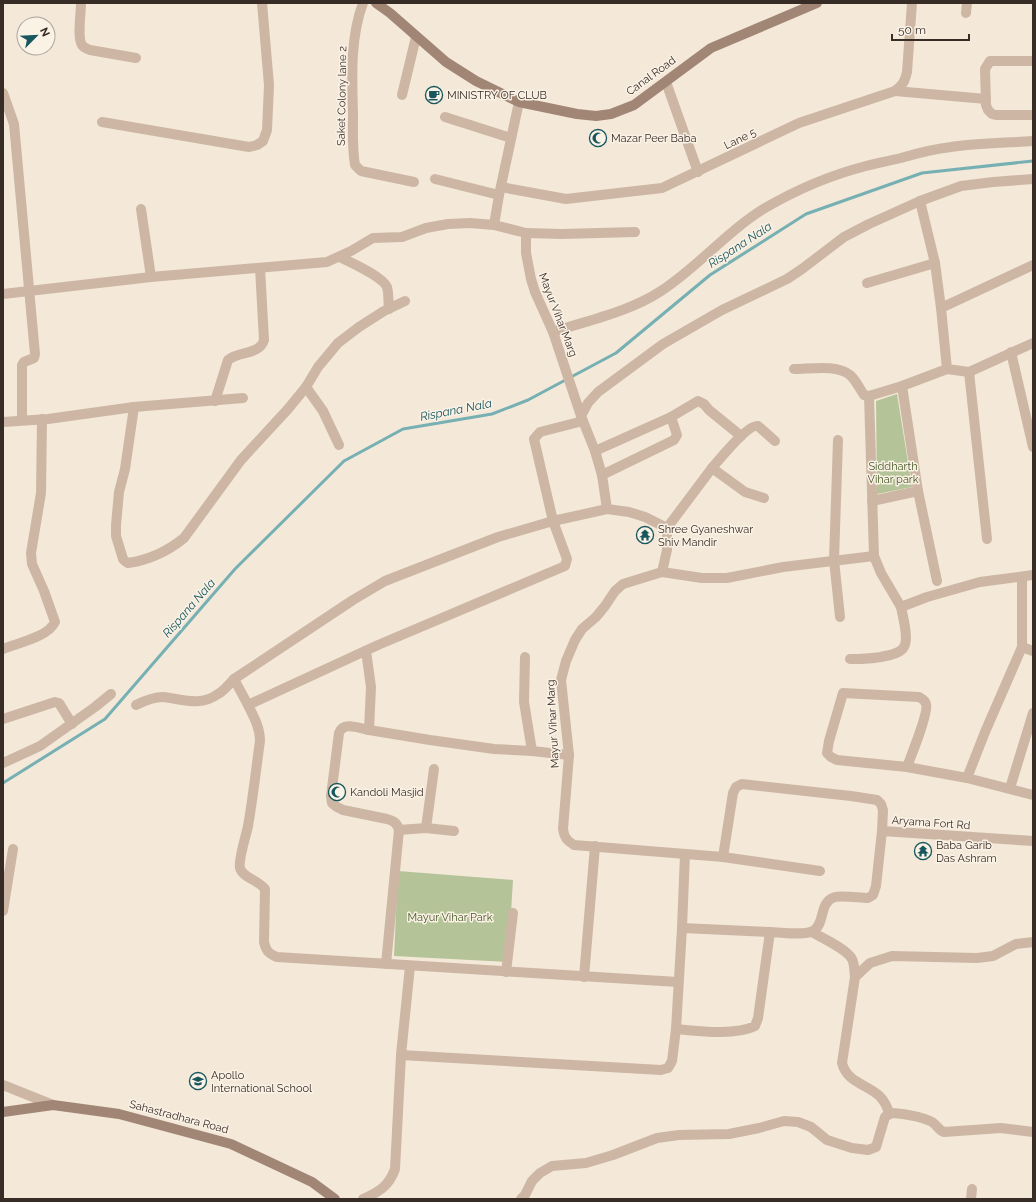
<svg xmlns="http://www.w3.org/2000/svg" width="1036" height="1202" viewBox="0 0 1036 1202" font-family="Raleway,sans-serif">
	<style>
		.green { fill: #b5c498 }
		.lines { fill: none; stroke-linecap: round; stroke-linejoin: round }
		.stream { stroke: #76b0b3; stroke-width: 3 }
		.street { stroke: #cdb7a4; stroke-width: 10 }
		.secondary { stroke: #a18675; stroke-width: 10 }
		.labels { text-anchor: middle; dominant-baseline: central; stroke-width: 3; stroke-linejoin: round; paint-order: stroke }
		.street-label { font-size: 11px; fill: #382c26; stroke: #fbf2e6 }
		.poi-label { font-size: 11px; fill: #382c26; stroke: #fbf2e6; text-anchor: start }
		.park-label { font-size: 11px; fill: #465828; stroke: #fbf2e6 }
		.water-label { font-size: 12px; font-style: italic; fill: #18575d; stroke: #fbf2e6 }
	</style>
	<rect width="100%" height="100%" fill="#f4e8d9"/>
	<!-- green -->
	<g class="green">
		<path d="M897,394L912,487L877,494L876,401Z"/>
		<path d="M398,871L513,880L508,962L394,956Z"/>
	</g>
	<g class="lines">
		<!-- stream -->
		<path class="stream" d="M3,783L105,719L235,569L344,461L403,429L492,414L528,400L616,353L710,275L806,214L922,173L1033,161"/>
		<!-- street -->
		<g class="street">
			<path d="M81,3C81,13 77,38 82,45C84,48 87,49 90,50L136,58"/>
			<path d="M363,3C350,38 352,77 353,113C353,130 352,148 355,165L361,171L414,182"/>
			<path d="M966,13L967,3"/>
			<path d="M1033,61H990L985,69L986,105L988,110L992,114L996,115H1033"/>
			<path d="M666,82L698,172"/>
			<path d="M895,91L986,99"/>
			<path d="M3,93L14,124L35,354L34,358L24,362L22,365V420"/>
			<path d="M402,95L416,37"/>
			<path d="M445,117L511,138"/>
			<path d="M102,122L249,147L257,145L263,141L267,130L269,85L262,3"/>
			<path d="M435,179L499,195"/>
			<path d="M1033,179L993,182L961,186L920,201L935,263L941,308L947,369L969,372L1033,343"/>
			<path d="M501,187L566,199L662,188L799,123L895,91C903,85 905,81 907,72L912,3"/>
			<path d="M141,209L151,277"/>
			<path d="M494,225L499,195L519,102"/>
			<path d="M526,233L562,234L635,232"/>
			<path d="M340,257C351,263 382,276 387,287C389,294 388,302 389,309"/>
			<path d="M867,283L935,263"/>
			<path d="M3,294L151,277L327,262L351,251L373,238L402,237L426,228L448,224L470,223L494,225L526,233V253L531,279L535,292L553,332L581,416L595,451L602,475L607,509"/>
			<path d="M941,308L1033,265"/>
			<path d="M553,332C589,320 629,312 661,291C698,267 727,231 765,208C796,190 831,175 866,166C877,163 889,161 901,158C918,153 934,149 951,147C978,143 1006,143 1033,141"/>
			<path d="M1011,352L1033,447"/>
			<path d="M794,369C810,369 837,364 850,375C855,379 860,389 864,395L869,396L902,386L947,369"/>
			<path d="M969,372L987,539"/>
			<path d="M306,387L323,411L339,445"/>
			<path d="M869,396L874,556L881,573L901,607L927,597L980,582L1033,575"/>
			<path d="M215,401L228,360C238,351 260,355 264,340L260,268"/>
			<path d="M134,407L125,469L119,492L116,525V536L123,559L125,561L128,563C149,560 168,551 184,538L241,460L288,409L306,387L318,367L338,343L359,327L384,311L405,301"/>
			<path d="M581,416L588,403L598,392L663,344L722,310L787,279L802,269L844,237L869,224L920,201"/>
			<path d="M583,421L540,432L534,439L553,521L567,559L565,566L378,645L248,705L234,679L353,600L385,581L498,537L553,521L607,509L629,512L645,517L667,528V550L662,572"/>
			<path d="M3,422L48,419L134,407L243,398"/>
			<path d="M838,440L834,560L840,617"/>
			<path d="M595,451L671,417L698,401L704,404L709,410L741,436"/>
			<path d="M712,468C720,459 748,424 758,426L775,441"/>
			<path d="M602,475L674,440L677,435L671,417"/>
			<path d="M918,491L937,581"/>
			<path d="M872,501L918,491L902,386"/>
			<path d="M667,528L712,468L745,492L764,498"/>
			<path d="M874,556L783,567L727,578H702L662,572L623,584L615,591L605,606L596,617L582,629L575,640L566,661L561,680L569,755L563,829C564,837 567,841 574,845L723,857L733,793L736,787L742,784L851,796L877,800L881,804L883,810L882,831"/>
			<path d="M1022,647L1033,651"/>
			<path d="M3,649C18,643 48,637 55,622L44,591L32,564L31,553L41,493L42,419"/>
			<path d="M366,651L371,687L369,730L430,740L494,749L532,751L569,755"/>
			<path d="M525,657L524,702L532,751"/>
			<path d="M850,659C862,659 898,658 904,647C909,639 903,617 901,607"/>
			<path d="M136,705C144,701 153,697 163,697C182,699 200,707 218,694C224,691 229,684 234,679"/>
			<path d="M248,705C254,717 260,728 260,741C256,769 253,798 248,826C246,836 238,860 240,868C242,877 258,880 265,889L264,942C266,951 269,954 277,957L678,982"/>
			<path d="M3,719L55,702L59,703L72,724"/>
			<path d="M369,730C359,728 343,721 339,733L331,796L332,803L337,807L343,810L387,819C394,821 397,823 399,830L386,964"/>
			<path d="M3,763L40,746L95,707L111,694"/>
			<path d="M907,767L837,760L831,757L827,753L829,741L843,693L919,697C922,699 925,700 926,704C929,712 911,756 907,767L967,778L985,732L1022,647V577"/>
			<path d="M967,778L1033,795"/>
			<path d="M1010,788L1033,713"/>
			<path d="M426,828L434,769"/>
			<path d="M399,830L426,828L454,831"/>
			<path d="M723,857L820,871"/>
			<path d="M3,911L13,849"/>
			<path d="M682,928L770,932"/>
			<path d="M812,932C822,938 847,949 852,959C855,965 854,971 855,977L842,1063C849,1090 882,1082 889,1114"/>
			<path d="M506,972L513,913"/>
			<path d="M584,977L595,846"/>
			<path d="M855,977L870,963L892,956L977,958L993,956L1016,944L1033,942"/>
			<path d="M676,1029C698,1031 735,1036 755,1026L758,1018L770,932C781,932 803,936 813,931C826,924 818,902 835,897C843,895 860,898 868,898L873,895L876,886L882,831L1033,841"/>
			<path d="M401,1055L661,1070L668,1068L672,1061L676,1029L682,928L685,854"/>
			<path d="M3,1085L53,1105"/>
			<path d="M363,1199C379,1192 389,1186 395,1169L401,1055L410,966"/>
			<path d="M521,1199L525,1195L532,1181L540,1173L552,1166L586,1163L613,1155L657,1138L679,1135L729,1134L759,1128L784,1121L798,1122L811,1127L827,1140L852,1148L868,1150L876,1147L885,1117L891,1113C901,1113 923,1117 932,1122C937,1125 938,1130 944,1132L1001,1128L1033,1132"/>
			<path d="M971,1199L972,1189"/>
		</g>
		<!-- secondary -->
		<g class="secondary">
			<path d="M376,3L390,13L446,62L476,81L519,102L577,114L596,116L611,114L634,105L711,48L817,3"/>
			<path d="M3,1112L53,1105L119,1114L231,1144L312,1182L335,1199"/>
		</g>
	</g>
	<!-- icons -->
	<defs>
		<g id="cafe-ring" transform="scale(0.9)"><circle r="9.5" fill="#fbf2e6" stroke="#18575d" stroke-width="1.5"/><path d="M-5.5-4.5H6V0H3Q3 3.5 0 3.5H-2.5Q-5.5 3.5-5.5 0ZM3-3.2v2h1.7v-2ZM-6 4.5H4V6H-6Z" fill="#18575d"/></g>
		<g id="mosque-ring" transform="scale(0.9)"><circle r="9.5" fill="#fbf2e6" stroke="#18575d" stroke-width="1.5"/><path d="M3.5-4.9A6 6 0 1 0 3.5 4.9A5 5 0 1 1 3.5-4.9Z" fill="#18575d"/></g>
		<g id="temple-ring" transform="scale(0.9)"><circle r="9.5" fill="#fbf2e6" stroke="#18575d" stroke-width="1.5"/><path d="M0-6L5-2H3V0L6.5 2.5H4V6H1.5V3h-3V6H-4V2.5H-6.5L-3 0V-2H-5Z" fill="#18575d"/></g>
		<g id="school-ring" transform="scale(0.9)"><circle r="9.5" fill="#fbf2e6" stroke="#18575d" stroke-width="1.5"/><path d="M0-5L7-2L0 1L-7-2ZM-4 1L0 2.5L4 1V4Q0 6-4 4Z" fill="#18575d"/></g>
	</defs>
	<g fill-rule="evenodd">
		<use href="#cafe-ring" x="434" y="95"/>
		<use href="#mosque-ring" x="598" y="138"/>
		<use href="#temple-ring" x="645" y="535"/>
		<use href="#mosque-ring" x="337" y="792"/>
		<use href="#temple-ring" x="923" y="851"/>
		<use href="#school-ring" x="198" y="1081"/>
	</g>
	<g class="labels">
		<!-- street labels -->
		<g class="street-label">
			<text transform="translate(651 76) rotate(-36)">Canal Road</text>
			<text transform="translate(342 96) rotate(-89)">Saket Colony lane 2</text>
			<text transform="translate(740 139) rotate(-26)">Lane 5</text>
			<text transform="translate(558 315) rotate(69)">Mayur Vihar Marg</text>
			<text transform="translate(553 724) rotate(-93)">Mayur Vihar Marg</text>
			<text transform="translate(931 823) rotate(4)">Aryama Fort Rd</text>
			<text transform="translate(179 1117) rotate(15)">Sahastradhara Road</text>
		</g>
		<!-- poi labels -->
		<g class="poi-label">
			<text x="447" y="95">MINISTRY OF CLUB</text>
			<text x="611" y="138">Mazar Peer Baba</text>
			<text x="658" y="529">Shree Gyaneshwar<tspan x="658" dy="13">Shiv Mandir</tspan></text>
			<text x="350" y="792">Kandoli Masjid</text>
			<text x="936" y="845">Baba Garib<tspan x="936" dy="13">Das Ashram</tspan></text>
			<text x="211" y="1075">Apollo<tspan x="211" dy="13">International School</tspan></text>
		</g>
		<!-- park labels -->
		<g class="park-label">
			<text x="893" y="466">Siddharth<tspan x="893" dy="13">Vihar park</tspan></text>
			<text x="450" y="917">Mayur Vihar Park</text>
		</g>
		<!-- water labels -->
		<g class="water-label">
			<text transform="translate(740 245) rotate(-33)">Rispana Nala</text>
			<text transform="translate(456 410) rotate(-11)">Rispana Nala</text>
			<text transform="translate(189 608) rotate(-49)">Rispana Nala</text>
		</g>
	</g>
	<!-- border -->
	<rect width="1036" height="1202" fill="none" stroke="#382c26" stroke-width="8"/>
	<!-- north arrow -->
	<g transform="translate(36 36) rotate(66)"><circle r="19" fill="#fbf2e6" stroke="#ada399"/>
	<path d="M0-3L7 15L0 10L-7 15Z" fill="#18575d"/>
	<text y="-6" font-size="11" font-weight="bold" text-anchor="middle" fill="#382c26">N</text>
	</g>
	<!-- scale -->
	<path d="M892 34v6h77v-6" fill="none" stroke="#382c26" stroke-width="2"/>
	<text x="898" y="34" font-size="12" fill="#382c26" stroke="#fbf2e6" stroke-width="3" paint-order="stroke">50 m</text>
</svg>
